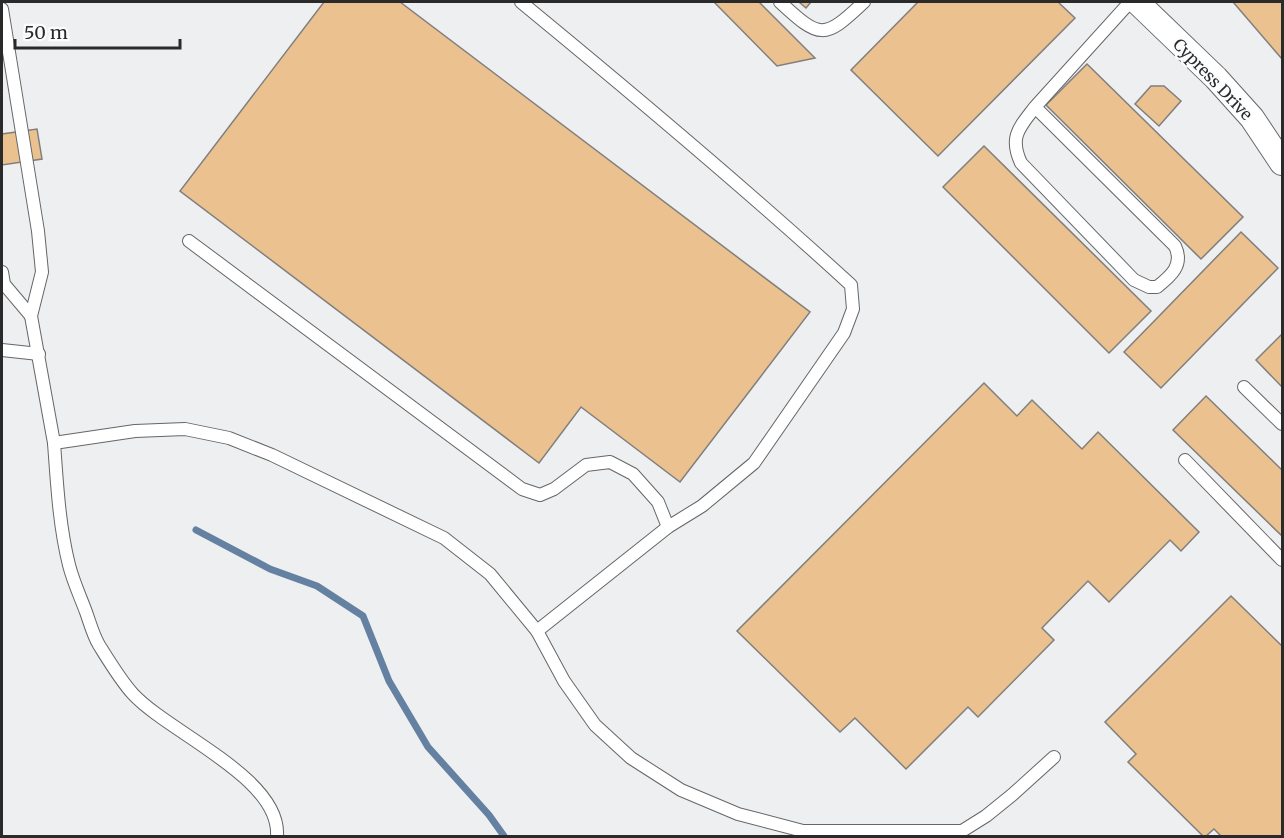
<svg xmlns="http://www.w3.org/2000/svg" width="1284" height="838" viewBox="0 0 1284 838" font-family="Merriweather,serif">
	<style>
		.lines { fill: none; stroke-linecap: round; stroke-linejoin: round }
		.stream { stroke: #6481a1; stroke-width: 7 }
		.building { fill: #eac18f; stroke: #807f7e; stroke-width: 1.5 }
		.service-casing { stroke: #656667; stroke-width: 14 }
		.minor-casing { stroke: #656667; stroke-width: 26 }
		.service { stroke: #fff; stroke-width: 12 }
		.minor { stroke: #fff; stroke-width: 24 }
		.labels { text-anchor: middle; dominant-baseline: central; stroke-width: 4.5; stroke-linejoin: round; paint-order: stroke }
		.street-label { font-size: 16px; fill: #2a2a2b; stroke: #fbfcfe }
	</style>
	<rect width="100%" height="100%" fill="#eeeff0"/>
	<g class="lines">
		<!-- stream -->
		<path class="stream" d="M196,530L270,569L317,586L363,616L389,681L428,747L489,815L504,836"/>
	</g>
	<!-- building -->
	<g class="building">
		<path d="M324,2H400L810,312L680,482L581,407L539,463L180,191Z"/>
		<path d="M714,2H759L815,58L777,66Z"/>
		<path d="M799,2H811L806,8Z"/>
		<path d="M918,2H1058L1075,18L938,156L851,70Z"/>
		<path d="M1233,2H1282V59Z"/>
		<path d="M1087,64L1243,217L1201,259L1046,105Z"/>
		<path d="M1151,86H1164L1181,101L1159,126L1135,104Z"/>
		<path d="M37,129L42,159L2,165V134Z"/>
		<path d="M984,146L1151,311L1109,353L943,187Z"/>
		<path d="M1241,232L1278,268L1161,388L1124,352Z"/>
		<path d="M1282,334V387L1256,360Z"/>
		<path d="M984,383L1017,416L1032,400L1082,449L1098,432L1199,532L1181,551L1170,540L1109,602L1088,581L1042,628L1054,640L978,717L968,707L906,769L855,718L840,732L737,631Z"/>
		<path d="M1206,396L1282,470V536L1173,430Z"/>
		<path d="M1231,596L1282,646V836H1221L1214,829L1206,836H1203L1128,762L1136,754L1105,722Z"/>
	</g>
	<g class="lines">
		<!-- service casing -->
		<g class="service-casing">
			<g id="service">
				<path d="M521,2C633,94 744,187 851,285L853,309L844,333L754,463L702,506L668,527L537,631"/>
				<path d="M780,2C820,39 824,40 864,2"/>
				<path d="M2,9L38,231L42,272L31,316L54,443L135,431L185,429L229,438L272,455L444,538L490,574L537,631L564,681L595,725L631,758L681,790L738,814L803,831H962L986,816L1012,795L1054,757"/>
				<path d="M1035,107L1175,246C1184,265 1171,276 1157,287H1149L1134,280L1021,163C1009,137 1019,128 1035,107L1130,2"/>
				<path d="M189,241L522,489L540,495L554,489L586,465L610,462L633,474L658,502L668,527"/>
				<path d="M2,272L4,284L31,316"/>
				<path d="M2,350L39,354"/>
				<path d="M1244,387L1282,424"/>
				<path d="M54,443C57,483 59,525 69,565C73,581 80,596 86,612C90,623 93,635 99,645C109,661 121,681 133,694C169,733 281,778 277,836"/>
				<path d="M1185,460L1282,560"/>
			</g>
		</g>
		<!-- minor casing -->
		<g class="minor-casing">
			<path id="minor" d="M1137,2L1216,78L1252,118L1282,163"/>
		</g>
		<!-- service -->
		<use href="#service" class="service"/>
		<!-- minor -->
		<use href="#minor" class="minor"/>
	</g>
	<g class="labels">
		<!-- street labels -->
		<g class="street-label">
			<text transform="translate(1213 79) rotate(46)">Cypress Drive</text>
		</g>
	</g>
	<!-- border -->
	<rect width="1284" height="838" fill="none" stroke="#2a2a2b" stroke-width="6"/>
	<!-- scale -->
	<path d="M15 39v9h165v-9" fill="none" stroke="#2a2a2b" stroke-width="3"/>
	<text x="24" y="39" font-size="18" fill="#2a2a2b" stroke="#fbfcfe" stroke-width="4.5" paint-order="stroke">50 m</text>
</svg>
